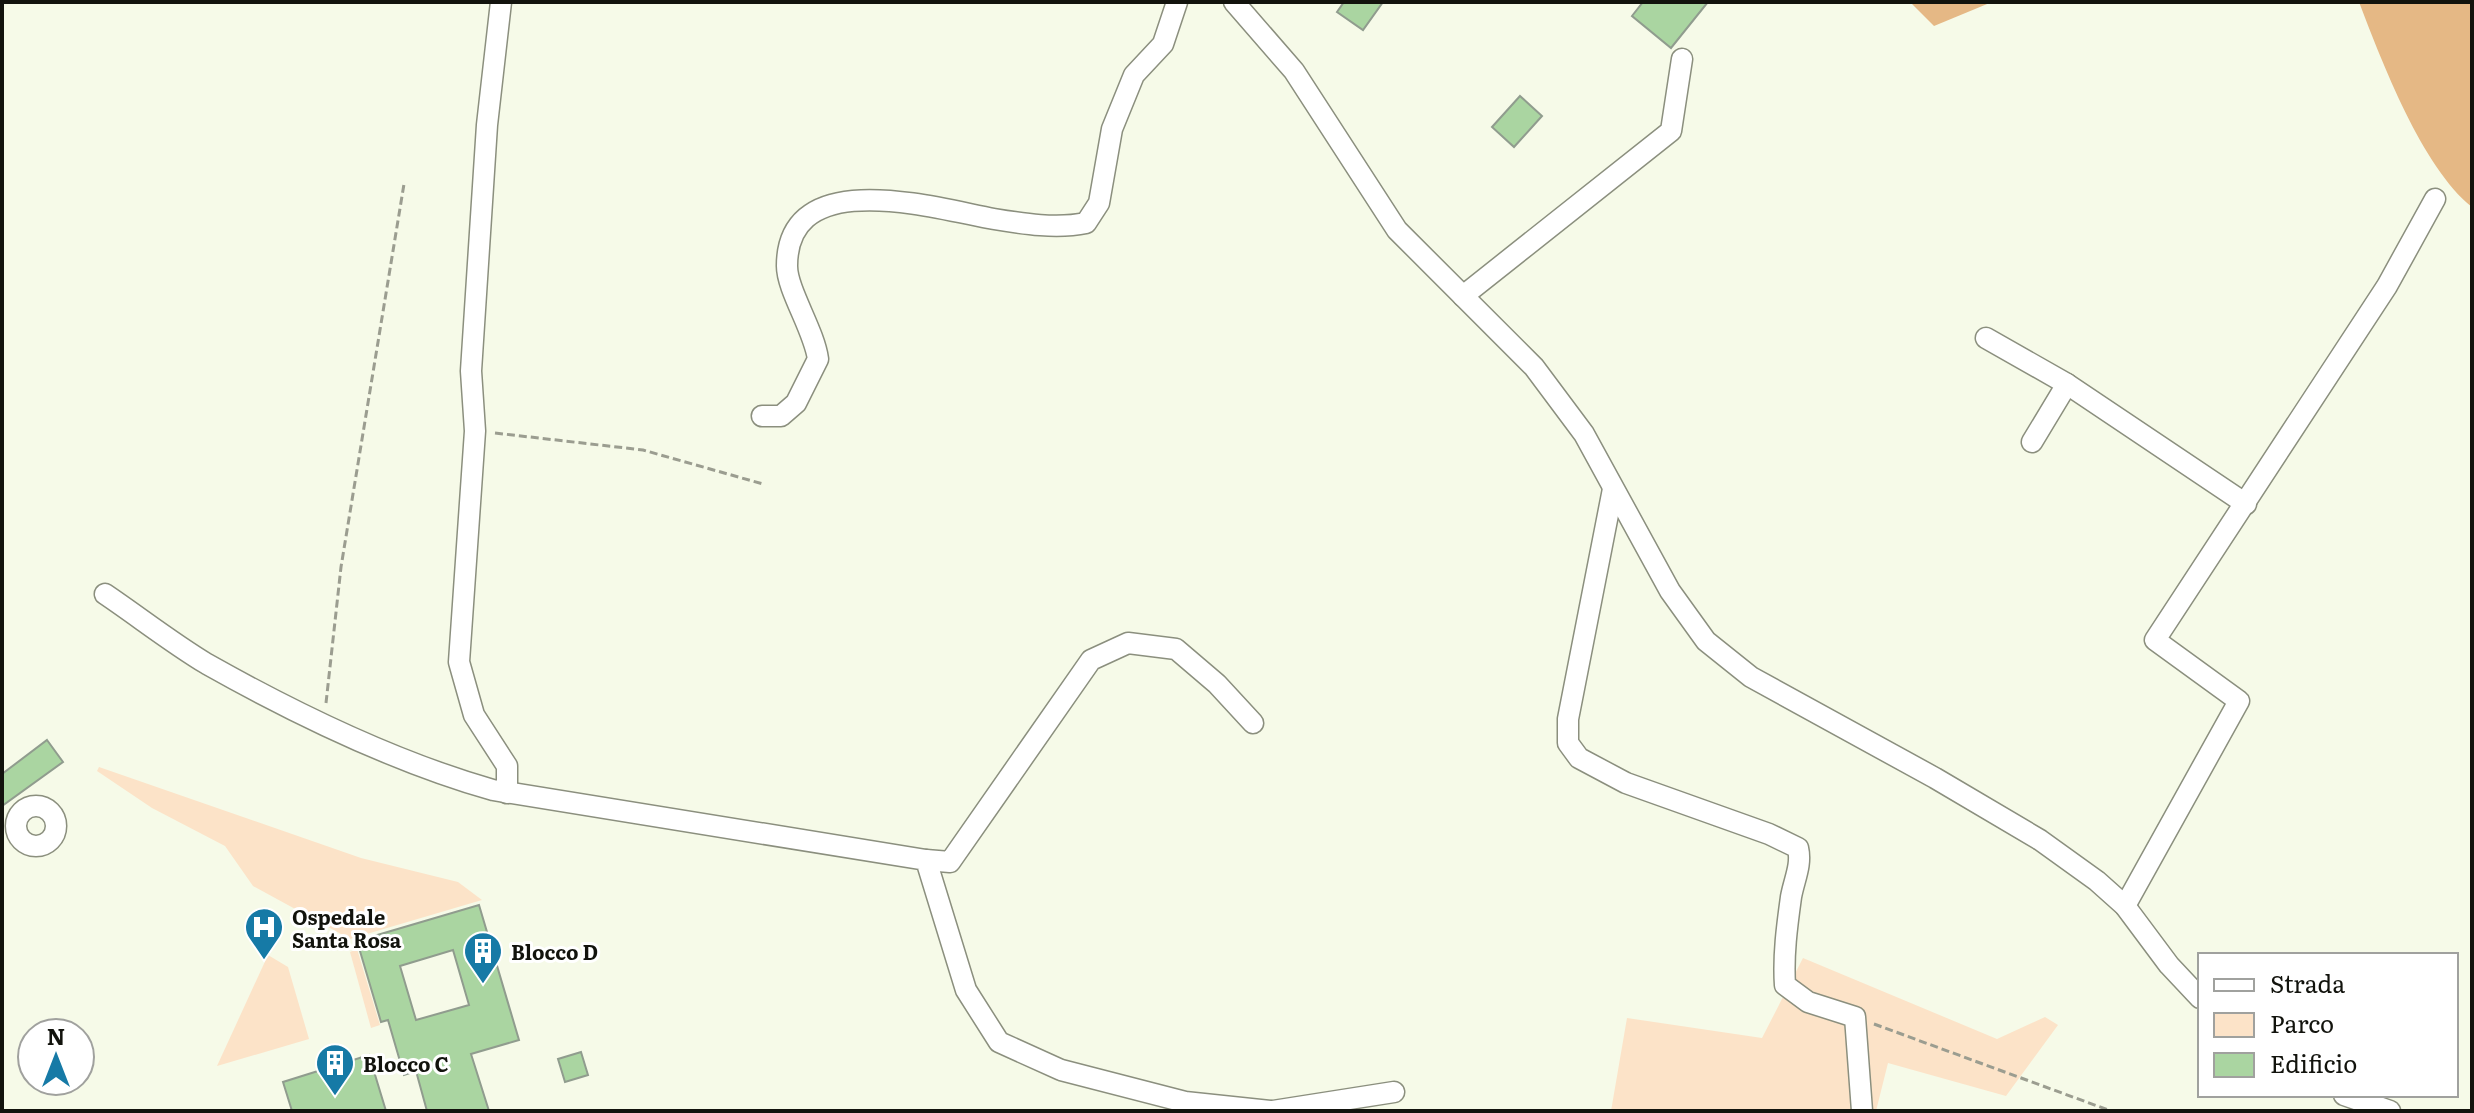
<svg xmlns="http://www.w3.org/2000/svg" width="2474" height="1113" viewBox="0 0 2474 1113" font-family="Literata,serif">
	<style>
		.green { fill: #fce3c8 }
		.forest { fill: #e5b885 }
		.building { fill: #aad5a1; stroke: #909c8e; stroke-width: 2; fill-rule: evenodd }
		.lines { fill: none; stroke-linecap: round; stroke-linejoin: round }
		.minor-casing { stroke: #8b8f7e; stroke-width: 23 }
		.path { stroke: #9b9d90; stroke-width: 3; stroke-dasharray: 8 4; stroke-linecap: butt }
		.minor { stroke: #fff; stroke-width: 20 }
		.labels { text-anchor: middle; dominant-baseline: central; stroke-width: 6; stroke-linejoin: round; paint-order: stroke }
		.poi-label { font-size: 20px; font-weight: bold; fill: #12130d; stroke: #fff; text-anchor: start }
	</style>
	<rect width="100%" height="100%" fill="#f6fae8"/>
	<!-- green -->
	<g class="green">
		<path d="M99,767L361,858L458,882L482,900L343,941L341,934L253,886L225,846L152,808L97,771Z"/>
		<path d="M357,949L380,1025L371,1028L350,952Z"/>
		<path d="M268,955L288,967L309,1039L217,1066Z"/>
		<path d="M1803,958L1997,1039L2045,1017L2058,1025L2006,1096L1888,1063L1876,1111H1611L1627,1018L1762,1038Z"/>
	</g>
	<!-- forest -->
	<g class="forest">
		<path d="M1910,2H1992L1934,26Z"/>
		<path d="M2359,2H2472V207C2422,167 2382,62 2359,2Z"/>
	</g>
	<!-- building -->
	<g class="building">
		<path d="M1344,2H1383L1363,30L1337,12Z"/>
		<path d="M1643,2H1708L1671,48L1632,16Z"/>
		<path d="M1520,96L1542,116L1514,147L1492,127Z"/>
		<path d="M47,740L63,762L2,806V774Z"/>
		<path d="M479,905L519,1040L471,1054L489,1111H427L416,1071L404,1075L388,1020L381,1022L357,941ZM453,950L469,1005L416,1020L400,966Z"/>
		<path d="M581,1052L588,1075L565,1082L558,1059Z"/>
		<path d="M369,1055L386,1111H292L283,1082Z"/>
	</g>
	<g class="lines">
		<!-- minor casing -->
		<g class="minor-casing">
			<g id="minor">
				<path d="M501,2L487,125L471,371L475,431L459,662L474,715L507,766V793"/>
				<path d="M1234,2L1294,71L1397,230L1534,367L1584,434L1670,591L1706,641L1751,677L1935,778L2040,840L2097,881L2125,906L2169,965L2200,998"/>
				<path d="M1463,296L1671,131L1682,59"/>
				<path d="M1986,338L2067,384L2246,504"/>
				<path d="M762,416H781L796,403L818,359C814,330 787,290 787,266C787,163 937,209 994,219C1024,224 1057,229 1086,223L1099,203L1112,129L1134,75L1163,44L1177,2"/>
				<path d="M2032,442L2067,384"/>
				<path d="M1613,489L1568,719V743L1579,758L1626,783L1769,834L1798,848C1802,865 1794,880 1791,897C1787,926 1783,956 1785,985L1808,1002L1855,1017L1862,1111"/>
				<path d="M105,594C139,617 172,643 207,664C296,714 394,762 493,790L926,860L966,990L999,1042L1061,1070L1185,1102L1270,1111"/>
				<circle cx="36" cy="826" r="20"/>
				<path d="M926,860L950,862L1091,660L1128,643L1176,649L1217,684L1253,723"/>
				<path d="M2125,906L2239,701L2155,640L2387,286L2435,199"/>
				<path d="M2344,1095L2390,1111"/>
				<path d="M1273,1111L1394,1092"/>
			</g>
		</g>
		<!-- path -->
		<g class="path">
			<path d="M495,433L643,450L763,484"/>
			<path d="M326,703L341,567L404,184"/>
			<path d="M1874,1024L2111,1111"/>
		</g>
		<!-- minor -->
		<use href="#minor" class="minor"/>
	</g>
	<!-- icons -->
	<defs>
		<g id="hospital-pin" transform="scale(2)"><path d="M0 17L-7.5 6A9.5 9.5 0 1 1 7.5 6Z" fill="#167aa6" stroke="#fff"/><path d="M-5-5h3v3.5h4V-5h3V5h-3V1.5h-4V5h-3Z" fill="#fff"/></g>
		<g id="building-pin" transform="scale(2)"><path d="M0 17L-7.5 6A9.5 9.5 0 1 1 7.5 6Z" fill="#167aa6" stroke="#fff"/><path d="M-4-6H4V6H1V3H-1V6H-4ZM-2.5-4.3h1.7v1.8h-1.7ZM.8-4.3h1.7v1.8H.8ZM-2.5-1h1.7V.8h-1.7ZM.8-1h1.7V.8H.8Z" fill="#fff"/></g>
	</defs>
	<g fill-rule="evenodd">
		<use href="#hospital-pin" x="264" y="927"/>
		<use href="#building-pin" x="483" y="951"/>
		<use href="#building-pin" x="335" y="1063"/>
	</g>
	<g class="labels">
		<!-- poi labels -->
		<g class="poi-label">
			<text x="292" y="916">Ospedale<tspan x="292" dy="23">Santa Rosa</tspan></text>
			<text x="511" y="951">Blocco D</text>
			<text x="363" y="1063">Blocco C</text>
		</g>
	</g>
	<!-- border -->
	<rect width="2474" height="1113" fill="none" stroke="#12130d" stroke-width="8"/>
	<!-- legend -->
	<rect x="2198" y="953" width="260" height="144" fill="#ffffff" stroke="#a0a19e" stroke-width="2"/>
	<rect x="2214" y="979" width="40" height="12" fill="#ffffff" stroke="#a0a19e" stroke-width="2"/>
	<text x="2270" y="993" font-size="24" fill="#12130d">Strada</text>
	<rect x="2214" y="1013" width="40" height="24" fill="#fce3c8" stroke="#a0a19e" stroke-width="2"/>
	<text x="2270" y="1033" font-size="24" fill="#12130d">Parco</text>
	<rect x="2214" y="1053" width="40" height="24" fill="#aad5a1" stroke="#a0a19e" stroke-width="2"/>
	<text x="2270" y="1073" font-size="24" fill="#12130d">Edificio</text>
	<!-- north arrow -->
	<g transform="translate(56 1057)"><circle r="38" fill="#ffffff" stroke="#a0a19e" stroke-width="2"/>
	<path d="M0-6L14 30L0 20L-14 30Z" fill="#167aa6"/>
	<text y="-12" font-size="22" font-weight="bold" text-anchor="middle" fill="#12130d">N</text>
	</g>
</svg>
